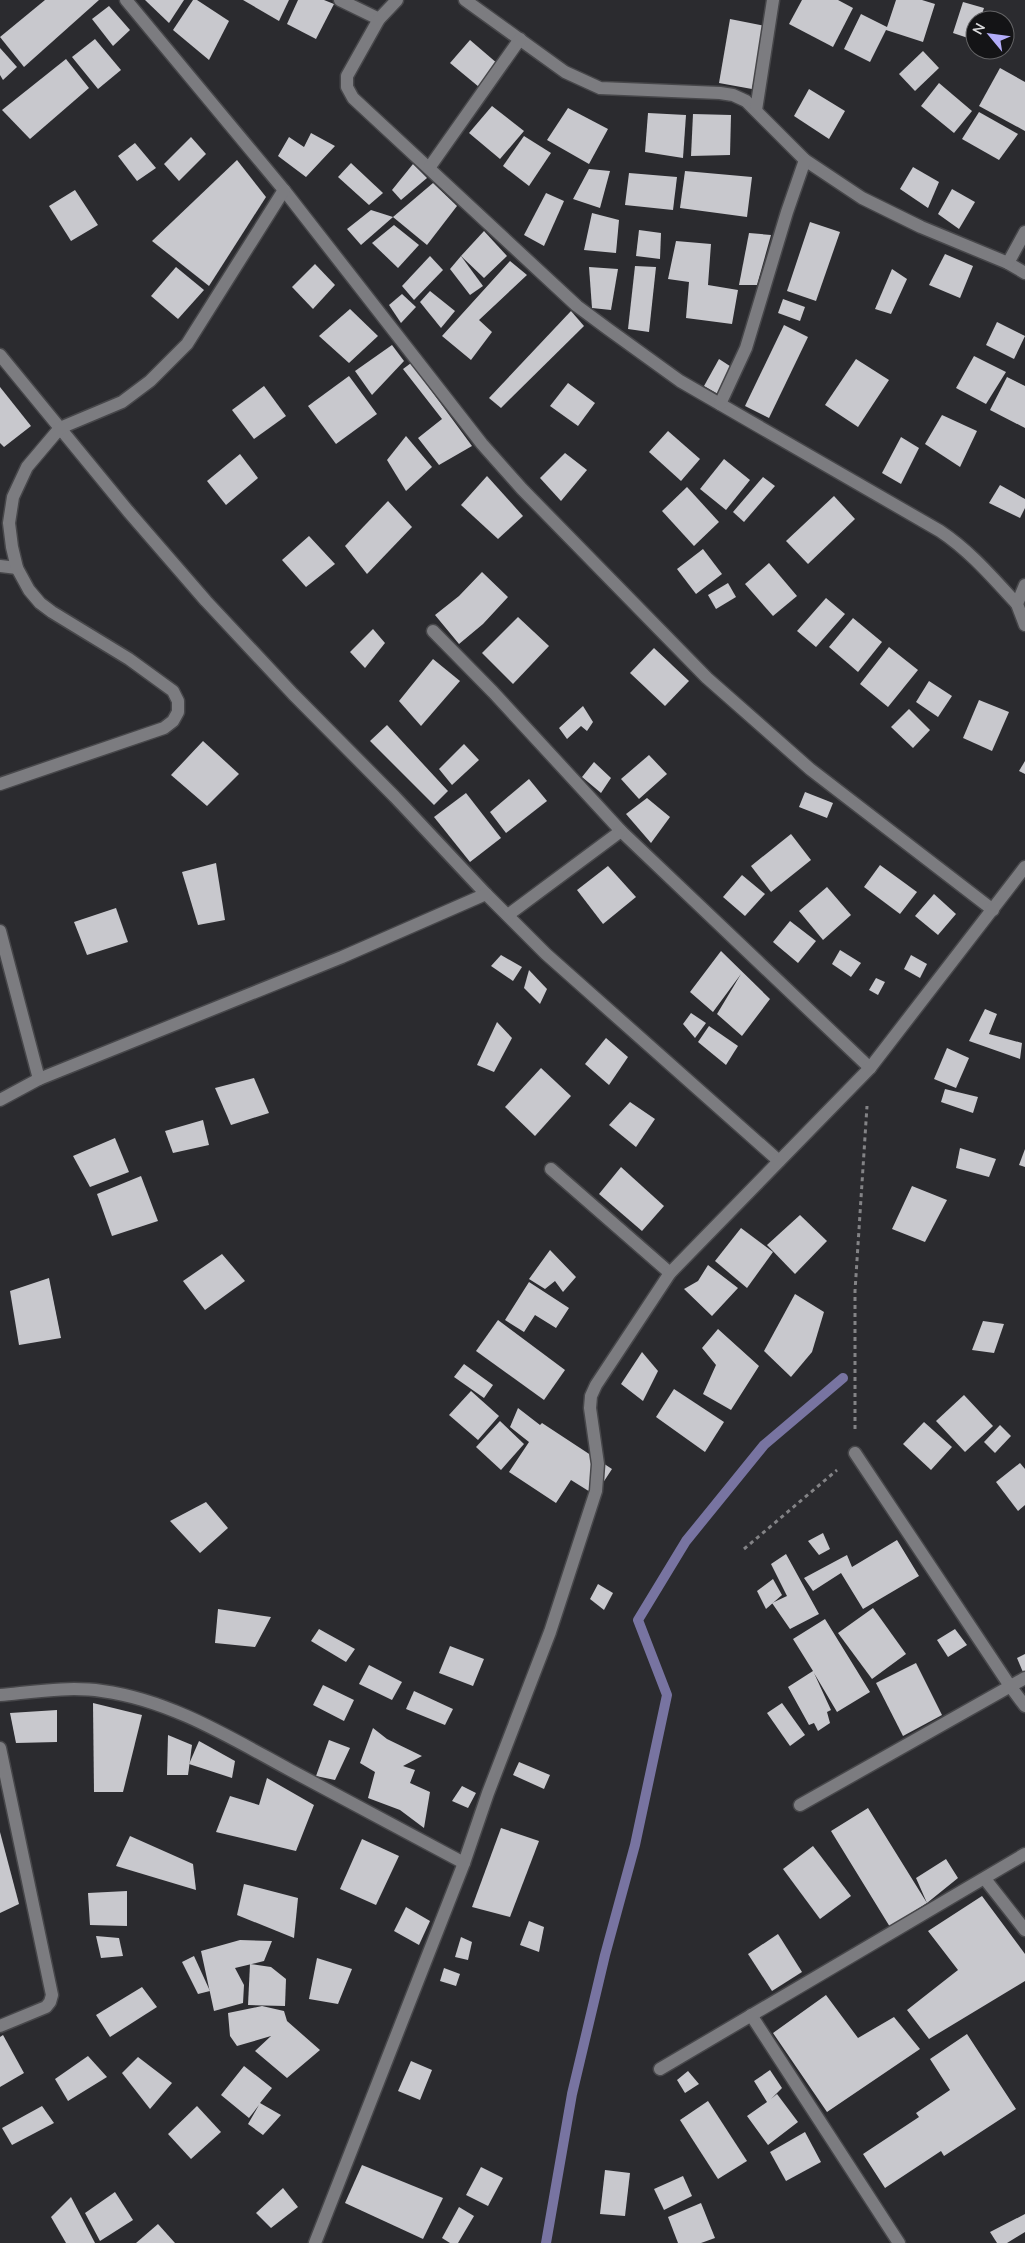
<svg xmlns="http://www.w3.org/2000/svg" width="1025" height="2243" viewBox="0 0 1025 2243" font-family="Mulish,sans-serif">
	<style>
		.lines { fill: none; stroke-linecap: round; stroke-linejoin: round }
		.stream { stroke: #7874a1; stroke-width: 10 }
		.building { fill: #c8c8cd }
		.street-casing { stroke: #47474a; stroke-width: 15 }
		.path { stroke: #838386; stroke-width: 3; stroke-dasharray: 4 4; stroke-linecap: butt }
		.street { stroke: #7c7c80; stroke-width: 12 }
	</style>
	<rect width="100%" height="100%" fill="#2b2b2f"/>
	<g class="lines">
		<!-- stream -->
		<path class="stream" d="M546,2243L572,2094L605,1955L635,1845L667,1695L638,1620L686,1541L764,1445L843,1378"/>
	</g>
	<!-- building -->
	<g class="building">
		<path d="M45,0H99L24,67L0,37Z"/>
		<path d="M145,0H184L169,23Z"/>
		<path d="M193,0H197L229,21L209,60L173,30Z"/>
		<path d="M243,0H289L279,21Z"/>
		<path d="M298,0H324L334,4L316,39L287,24Z"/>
		<path d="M802,0H838L853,8L833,47L789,24Z"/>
		<path d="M896,0H922L935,4L923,42L886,30L870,62L844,49L861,14L887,27Z"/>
		<path d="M963,2L984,8L980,20H975L974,40L953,33Z"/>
		<path d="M109,6L130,30L113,46L92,19Z"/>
		<path d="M730,19L765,26L752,89L719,83Z"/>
		<path d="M95,39L121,70L98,89L72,57Z"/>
		<path d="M470,40L498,64L479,87L450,63Z"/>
		<path d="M0,48L17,67L3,80L0,75Z"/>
		<path d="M923,51L939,68L915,91L899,74Z"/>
		<path d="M66,59L89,88L30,139L2,110Z"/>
		<path d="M1000,68L1025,82V131L979,106Z"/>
		<path d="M939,83L972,111L954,133L921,106Z"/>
		<path d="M809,89L845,111L829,139L794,116Z"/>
		<path d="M492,106L524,131L500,159L469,133Z"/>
		<path d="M568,108L608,129L589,164L547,140Z"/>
		<path d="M979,112L1018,134L999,160L962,139Z"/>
		<path d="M648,113L686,115L683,158L645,152Z"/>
		<path d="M693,114L731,115L730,155L691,156Z"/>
		<path d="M311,133L335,146L306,177L278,156L289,137L304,147Z"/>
		<path d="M524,136L551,153L529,186L503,166Z"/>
		<path d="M191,137L206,154L179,181L164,164Z"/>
		<path d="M135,143L156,168L137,181L118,156Z"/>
		<path d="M237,160L266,197L209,286L152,241Z"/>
		<path d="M351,163L383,193L369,205L338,177Z"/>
		<path d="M413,164L427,178L401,200L392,190Z"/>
		<path d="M913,167L939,182L928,208L900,189Z"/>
		<path d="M589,169L610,171L600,208L573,199Z"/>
		<path d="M685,171L752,177L747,217L680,208Z"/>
		<path d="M629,173L677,177L673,210L625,205Z"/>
		<path d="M433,183L457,206L427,245L393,217Z"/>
		<path d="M952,189L975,202L959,229L938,214Z"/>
		<path d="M75,190L98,225L71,241L49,206Z"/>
		<path d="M546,193L564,201L544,246L524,235Z"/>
		<path d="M371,210L393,217L361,245L347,229Z"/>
		<path d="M592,213L619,220L616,253L584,250Z"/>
		<path d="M810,222L840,232L816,301L787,291Z"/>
		<path d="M394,225L419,245L398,268L372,243Z"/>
		<path d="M639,230L661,233L660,259L636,256Z"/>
		<path d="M484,231L507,256L484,278L461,256Z"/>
		<path d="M749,233L771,235L757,285H739Z"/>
		<path d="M676,241L711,244L708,285L738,290L732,324L686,318L689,282L668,279Z"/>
		<path d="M945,254L973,266L960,298L929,285Z"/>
		<path d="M430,256L443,270L414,300L402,286Z"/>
		<path d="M461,256L483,286L470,295L450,269Z"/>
		<path d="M510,261L527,275L479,320L492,332L471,360L442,336Z"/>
		<path d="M315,264L335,285L313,309L292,287Z"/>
		<path d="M635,266L656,267L649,332L628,329Z"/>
		<path d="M176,267L204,290L178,319L151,296Z"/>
		<path d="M589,267L618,269L611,310L592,308Z"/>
		<path d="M892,269L907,279L891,314L875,309Z"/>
		<path d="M430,291L455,311L441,328L420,302Z"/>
		<path d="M402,294L416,307L401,323L389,305Z"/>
		<path d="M783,299L805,307L800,321L778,313Z"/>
		<path d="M350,309L378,336L349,363L319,336Z"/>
		<path d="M571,311L584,326L501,408L489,398Z"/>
		<path d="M997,322L1025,336L1014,359L986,345Z"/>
		<path d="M784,325L808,337L769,418L745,406Z"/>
		<path d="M392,345L404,361L372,395L355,371Z"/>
		<path d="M974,356L1006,372L986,404L956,388Z"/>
		<path d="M719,359L733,368L718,394L704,386Z"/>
		<path d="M856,359L889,380L858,427L825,405Z"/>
		<path d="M411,363L472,446L439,465L418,438L442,419L403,369Z"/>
		<path d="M349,376L377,414L336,444L308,406Z"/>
		<path d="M1007,377L1025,386V428L990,410Z"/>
		<path d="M568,383L595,403L578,426L550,406Z"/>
		<path d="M264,386L286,416L254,439L232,410Z"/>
		<path d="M0,387L31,426L4,447L0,443Z"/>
		<path d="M942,415L977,431L960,467L925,444Z"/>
		<path d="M668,431L700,459L681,481L649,452Z"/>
		<path d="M406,436L432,467L406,491L387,460Z"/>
		<path d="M901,437L919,448L901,484L882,473Z"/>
		<path d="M565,453L587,470L561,501L540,478Z"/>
		<path d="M240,454L258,478L226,505L207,481Z"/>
		<path d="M724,459L750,480L726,510L700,489Z"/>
		<path d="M487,476L523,516L498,539L461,505Z"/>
		<path d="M763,477L775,486L744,522L733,512Z"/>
		<path d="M1000,485L1025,499V508L1020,518L989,503Z"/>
		<path d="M687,487L719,522L694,546L662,511Z"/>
		<path d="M834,496L855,519L808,564L786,541Z"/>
		<path d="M388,501L412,527L367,574L345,546Z"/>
		<path d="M309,536L335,564L306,587L282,560Z"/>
		<path d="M703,549L722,574L696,594L677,569Z"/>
		<path d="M769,563L797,596L773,616L745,584Z"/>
		<path d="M482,572L508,597L483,624L459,644L435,615L459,596Z"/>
		<path d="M728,583L736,597L716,609L708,595Z"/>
		<path d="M826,598L845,614L816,647L797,631Z"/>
		<path d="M518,617L549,646L513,684L482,653Z"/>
		<path d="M853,618L882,642L858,672L829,647Z"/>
		<path d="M373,629L385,643L365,668L350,652Z"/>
		<path d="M889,647L918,670L888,707L860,684Z"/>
		<path d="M654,648L689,681L665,706L630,673Z"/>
		<path d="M433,659L460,681L421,726L399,701Z"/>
		<path d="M929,681L952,696L938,717L916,702Z"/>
		<path d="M979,700L1009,712L992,751L963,738Z"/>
		<path d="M583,706L593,722L587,731L581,726L567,739L559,728Z"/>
		<path d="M909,709L930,730L913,748L891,727Z"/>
		<path d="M387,725L448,791L434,805L370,741Z"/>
		<path d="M203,741L239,774L207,806L171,775Z"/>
		<path d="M464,744L479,760L452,785L439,769Z"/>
		<path d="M649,755L667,774L639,799L621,779Z"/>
		<path d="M1025,761V774L1019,771Z"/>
		<path d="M594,762L611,778L601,793L582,777Z"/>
		<path d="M529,779L547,801L506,833L490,812Z"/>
		<path d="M805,792L833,803L827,818L799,807Z"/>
		<path d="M466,793L501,838L470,862L434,817Z"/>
		<path d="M647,798L670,817L651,843L626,814Z"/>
		<path d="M791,834L811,860L771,892L751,866Z"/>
		<path d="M216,863L225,920L198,925L182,872Z"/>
		<path d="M880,865L917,892L900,914L864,887Z"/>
		<path d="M608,866L636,897L603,924L577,890Z"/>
		<path d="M742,875L765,894L745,916L723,897Z"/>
		<path d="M827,887L851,915L823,940L799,911Z"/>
		<path d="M934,894L956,914L938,935L915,916Z"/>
		<path d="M116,908L128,942L87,955L74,922Z"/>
		<path d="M790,921L816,941L798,963L773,942Z"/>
		<path d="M840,950L861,963L851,977L832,964Z"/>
		<path d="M721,951L770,999L742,1036L717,1014L741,974L713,1012L690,992Z"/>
		<path d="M501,955L522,967L513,981L491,966Z"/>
		<path d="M911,955L927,964L920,978L904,969Z"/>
		<path d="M529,970L547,989L540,1004L524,988Z"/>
		<path d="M876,978L885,982L878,995L869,990Z"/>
		<path d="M985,1009L997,1014L989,1034L1022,1043L1020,1059L969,1041Z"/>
		<path d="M691,1013L706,1023L695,1038L683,1024Z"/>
		<path d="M497,1022L512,1038L494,1072L477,1065Z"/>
		<path d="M709,1026L738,1046L726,1065L698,1042Z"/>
		<path d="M606,1038L628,1057L609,1085L585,1064Z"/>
		<path d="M947,1048L969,1058L956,1088L934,1079Z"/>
		<path d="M541,1068L571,1096L535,1136L505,1107Z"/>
		<path d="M254,1078L269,1113L231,1125L215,1088Z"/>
		<path d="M945,1089L978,1097L973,1113L941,1102Z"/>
		<path d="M630,1102L655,1119L636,1147L609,1125Z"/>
		<path d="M203,1120L209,1145L173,1153L165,1131Z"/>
		<path d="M115,1138L129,1172L90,1187L73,1156Z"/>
		<path d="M960,1148L996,1159L989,1177L956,1168Z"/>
		<path d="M1025,1149V1167L1019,1165Z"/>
		<path d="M621,1167L664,1206L642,1231L599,1194Z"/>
		<path d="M141,1176L158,1221L112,1236L97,1194Z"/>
		<path d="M912,1186L947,1200L925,1242L892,1229Z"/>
		<path d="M800,1215L827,1241L795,1274L767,1245Z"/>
		<path d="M741,1228L773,1252L747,1288L715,1261Z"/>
		<path d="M550,1250L576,1277L563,1292L555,1281L545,1289L529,1279Z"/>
		<path d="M222,1254L245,1281L205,1310L183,1281Z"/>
		<path d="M708,1265L738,1288L712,1316L684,1289L698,1281Z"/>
		<path d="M49,1278L61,1338L19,1345L10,1291Z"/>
		<path d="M529,1282L569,1308L556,1328L535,1315L524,1332L505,1320Z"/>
		<path d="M795,1294L824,1312L812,1352L791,1377L764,1351Z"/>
		<path d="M498,1320L565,1370L544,1400L476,1351Z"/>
		<path d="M983,1321L1004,1324L994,1353L972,1350Z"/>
		<path d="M718,1329L759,1366L731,1410L703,1394L716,1365L702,1348Z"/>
		<path d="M642,1352L658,1371L643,1401L621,1384Z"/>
		<path d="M464,1364L493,1385L484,1398L454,1377Z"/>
		<path d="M674,1389L724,1422L705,1452L656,1417Z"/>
		<path d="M471,1391L499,1416L478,1440L449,1415Z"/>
		<path d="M964,1395L993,1426L965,1452L936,1421Z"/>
		<path d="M518,1408L540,1425L542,1423L612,1469L595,1495L571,1480L556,1503L509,1472L529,1442L510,1427Z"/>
		<path d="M500,1421L524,1444L501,1470L476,1447Z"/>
		<path d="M924,1422L952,1447L931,1470L903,1444Z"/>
		<path d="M1000,1425L1011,1436L995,1453L984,1442Z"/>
		<path d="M1020,1463L1025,1469V1505L1018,1511L996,1482Z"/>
		<path d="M206,1502L228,1528L200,1553L170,1521Z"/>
		<path d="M823,1533L830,1549L819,1555L808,1541Z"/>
		<path d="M897,1540L919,1576L863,1609L841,1573L813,1591L804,1578L847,1555L852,1567Z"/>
		<path d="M786,1554L819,1614L790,1629L772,1603L787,1596L771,1564Z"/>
		<path d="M773,1579L782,1595L766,1609L757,1591Z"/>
		<path d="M598,1584L613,1593L604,1610L590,1599Z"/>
		<path d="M873,1608L906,1654L872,1679L838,1633Z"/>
		<path d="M218,1609L271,1617L255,1647L215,1643Z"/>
		<path d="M825,1619L870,1692L837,1712L814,1673L831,1710L827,1712L830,1723L818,1731L814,1723L809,1725L788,1687L813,1671L793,1639Z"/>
		<path d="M319,1629L355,1649L346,1662L311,1641Z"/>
		<path d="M955,1629L967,1645L948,1657L937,1640Z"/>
		<path d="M450,1646L484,1659L473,1686L439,1673Z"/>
		<path d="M1025,1654V1677L1017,1658Z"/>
		<path d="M916,1663L942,1715L903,1736L876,1683Z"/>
		<path d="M369,1665L402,1682L392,1700L359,1684Z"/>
		<path d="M323,1685L354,1700L344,1721L313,1705Z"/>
		<path d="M414,1691L453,1709L445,1725L406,1709Z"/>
		<path d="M93,1703L142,1715L123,1792H94Z"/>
		<path d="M782,1703L805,1735L790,1746L767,1713Z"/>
		<path d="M57,1710V1742L16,1743L10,1713Z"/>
		<path d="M373,1728L387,1739L422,1756L403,1766L415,1770L410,1783L430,1792L424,1828L400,1810L368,1798L375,1772L360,1763Z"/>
		<path d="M168,1735L192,1745L188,1775H167Z"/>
		<path d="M329,1740L350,1748L335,1780L316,1776Z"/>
		<path d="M199,1741L235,1761L232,1778L189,1764Z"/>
		<path d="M519,1762L550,1775L544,1789L513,1775Z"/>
		<path d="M267,1778L314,1805L296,1851L216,1832L230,1796L259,1805Z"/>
		<path d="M462,1786L476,1793L468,1808L452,1801Z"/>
		<path d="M868,1808L927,1903L916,1878L946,1859L958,1878L927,1903L890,1927L831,1831Z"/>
		<path d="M501,1828L539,1841L510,1917L472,1907Z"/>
		<path d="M0,1832L19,1904L0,1913Z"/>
		<path d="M130,1836L193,1864L196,1890L116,1866Z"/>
		<path d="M362,1839L399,1856L376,1905L340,1889Z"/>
		<path d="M813,1846L851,1896L820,1919L783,1869Z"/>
		<path d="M244,1884L298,1898L294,1938L237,1915Z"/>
		<path d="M127,1891V1926L90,1925L88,1893Z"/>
		<path d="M982,1896L1025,1954V1981L929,2039L907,2010L958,1970L928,1931Z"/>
		<path d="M406,1907L430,1921L419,1945L394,1931Z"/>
		<path d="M529,1921L544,1927L539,1952L520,1945Z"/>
		<path d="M778,1934L802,1972L772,1991L748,1954Z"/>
		<path d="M96,1936L119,1938L123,1956L101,1958Z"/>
		<path d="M461,1937L472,1942L468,1960L455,1957Z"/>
		<path d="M240,1940L272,1941L264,1961L235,1968L244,1985L243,2003L214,2011L201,1951Z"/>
		<path d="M194,1956L210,1991L198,1994L182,1962Z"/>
		<path d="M317,1958L352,1969L338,2004L309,1999Z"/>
		<path d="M250,1964L271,1967L286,1979L285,2006L248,2005Z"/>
		<path d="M444,1968L460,1974L456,1986L440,1981Z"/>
		<path d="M142,1987L157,2007L110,2037L96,2015Z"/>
		<path d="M826,1995L858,2038L894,2017L920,2049L827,2112L773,2033Z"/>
		<path d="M262,2006L284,2011L287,2021L320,2050L287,2078L255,2051L271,2036L237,2046L230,2036L228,2013Z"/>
		<path d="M967,2034L1016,2109L944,2156L941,2151L885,2188L863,2154L919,2117L916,2113L950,2090L930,2059Z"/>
		<path d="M3,2035L24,2073L0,2087V2037Z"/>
		<path d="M88,2056L107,2077L68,2101L55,2079Z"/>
		<path d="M138,2057L172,2083L150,2109L122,2073Z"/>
		<path d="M411,2061L432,2070L420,2100L398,2091Z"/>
		<path d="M244,2066L272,2088L260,2103L281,2115L263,2135L248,2124L259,2105L249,2118L221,2095Z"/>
		<path d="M770,2070L782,2088L771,2099L777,2094L798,2122L768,2145L747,2116L767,2102L754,2081Z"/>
		<path d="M688,2071L699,2084L685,2093L677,2080Z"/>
		<path d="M708,2101L747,2161L718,2179L680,2120Z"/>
		<path d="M42,2106L54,2123L12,2145L2,2128Z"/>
		<path d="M197,2106L221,2132L191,2159L168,2134Z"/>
		<path d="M805,2132L821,2162L786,2181L770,2152Z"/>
		<path d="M362,2165L443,2198L423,2239L345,2203Z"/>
		<path d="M481,2167L503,2178L488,2206L466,2195Z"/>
		<path d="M605,2170L630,2173L625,2216L600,2214Z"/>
		<path d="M683,2176L692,2196L664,2210L654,2189Z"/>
		<path d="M283,2188L298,2207L271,2228L256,2213Z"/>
		<path d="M115,2192L133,2220L100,2241L85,2213Z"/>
		<path d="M71,2197L95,2243H66L51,2217Z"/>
		<path d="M701,2203L715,2238L701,2243H678L668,2217Z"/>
		<path d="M459,2207L474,2216L458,2243H450L442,2238Z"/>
		<path d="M1025,2214V2232L1007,2243H997L990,2232Z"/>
		<path d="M158,2224L175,2243H136Z"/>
	</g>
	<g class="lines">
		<!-- street casing -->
		<g class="street-casing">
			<g id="street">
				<path d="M126,0L284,190L482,444L522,489L707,678L810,769L993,910"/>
				<path d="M340,0L379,19"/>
				<path d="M397,0L379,19L347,76V87L353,98L577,306L608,329L680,381L940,531C970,551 992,577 1017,604"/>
				<path d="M465,0L565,72L600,88L720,93L733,95L746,101L805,160L862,198L921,227L1008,263L1025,273"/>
				<path d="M756,110L773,0"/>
				<path d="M429,168L520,39"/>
				<path d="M1008,263L1025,232"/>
				<path d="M0,355L128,511L206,601L293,694L395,797L486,894L546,954L779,1161"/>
				<path d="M720,404L746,348L787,212L805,160"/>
				<path d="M0,566L17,568"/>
				<path d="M1025,585L1017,604L1025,625"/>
				<path d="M433,631L493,692L621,831L870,1068"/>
				<path d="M0,784L164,728L173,721L178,712V701L173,691L129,659L52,612L40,603L29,590L17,568L12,547L9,523L13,497L27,467L60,428L122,402L150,381L187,344L284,190"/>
				<path d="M508,915L621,831"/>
				<path d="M0,931L39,1079L0,1100"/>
				<path d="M39,1079L342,957L486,894"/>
				<path d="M551,1169L670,1273"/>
				<path d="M855,1453L1010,1686L1025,1706"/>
				<path d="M0,1695C33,1692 69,1686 102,1691C170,1700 231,1738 290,1770C348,1801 406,1832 464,1863"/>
				<path d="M0,1748L52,1995L50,2002L46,2007L0,2026"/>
				<path d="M800,1805L1025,1678"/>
				<path d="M985,1879L1025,1930"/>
				<path d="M751,2015L899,2243"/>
				<path d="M660,2069L1025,1854"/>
				<path d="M315,2243L464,1863L488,1793L550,1632L596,1491L598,1464L590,1408L591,1396L596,1385L670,1273L870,1068L1025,867"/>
			</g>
		</g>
		<!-- path -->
		<g class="path">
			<path d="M855,1429V1291L867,1106"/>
			<path d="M744,1549L837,1470"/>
		</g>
		<!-- street -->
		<use href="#street" class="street"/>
	</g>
	<!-- north arrow -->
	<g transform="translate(990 35) rotate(299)"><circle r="24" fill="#141416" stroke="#636365"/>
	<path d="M0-4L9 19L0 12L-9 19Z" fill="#b3adf9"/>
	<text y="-8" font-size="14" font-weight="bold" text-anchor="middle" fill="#dadadc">N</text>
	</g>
</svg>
